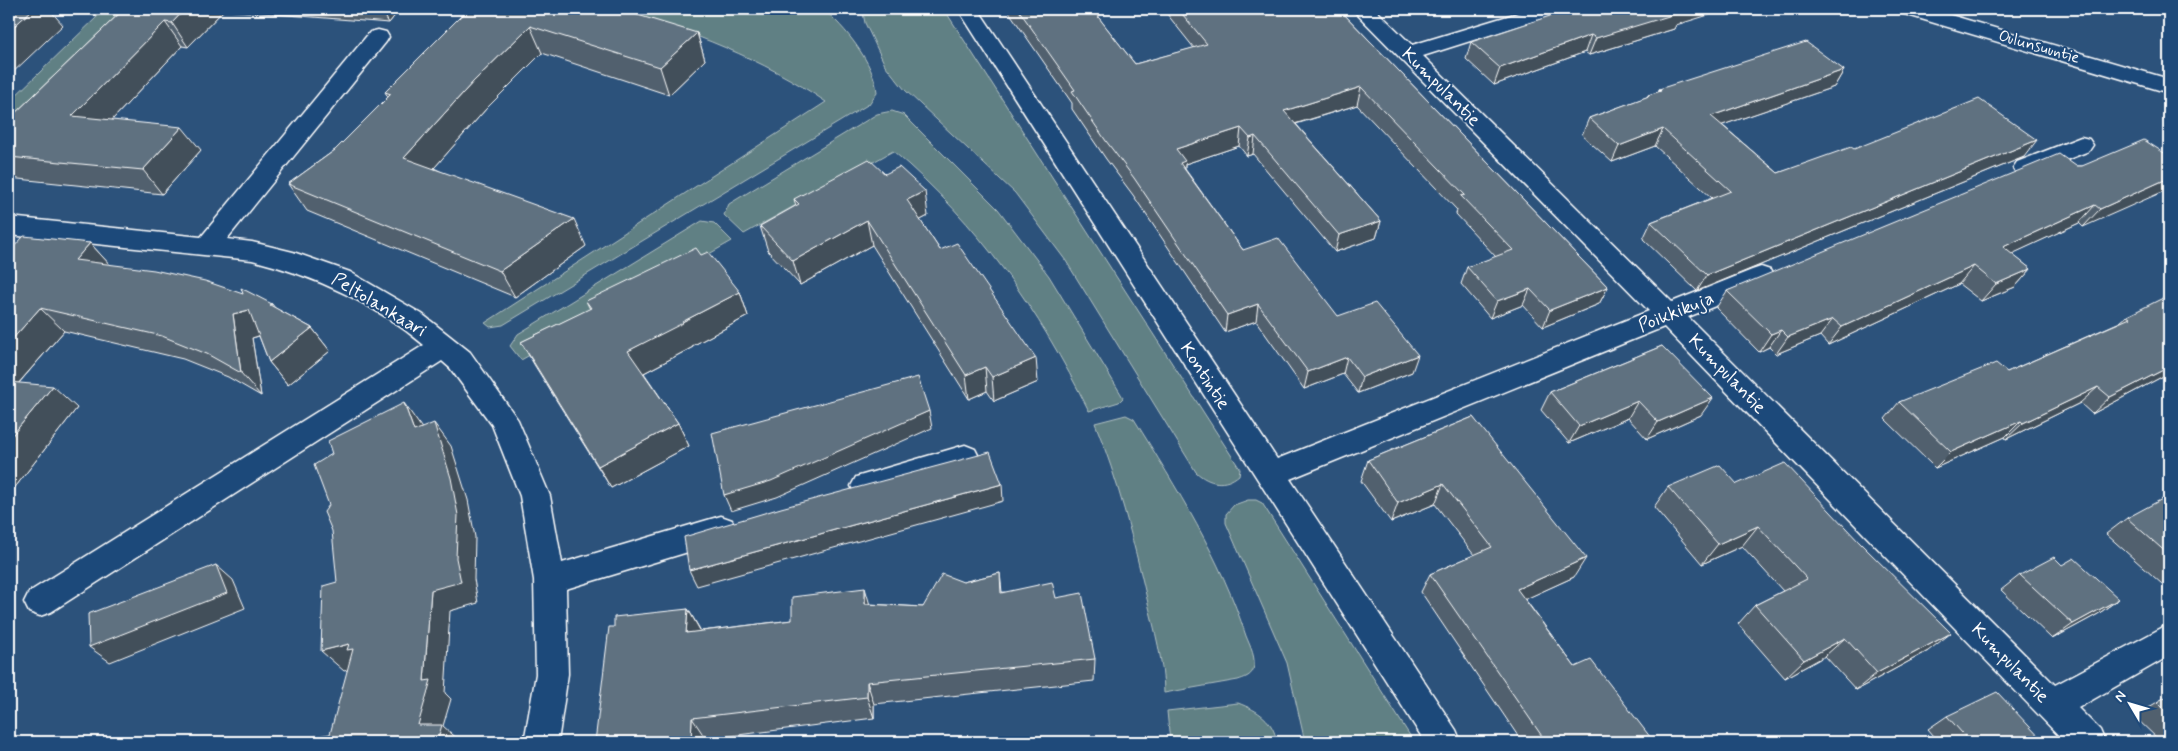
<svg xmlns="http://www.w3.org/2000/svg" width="2178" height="751" viewBox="0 0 2178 751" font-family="Mynerve,sans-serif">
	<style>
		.green { fill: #608084; stroke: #b0c0c2 }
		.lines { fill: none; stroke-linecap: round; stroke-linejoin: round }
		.minor-casing { stroke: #fff; stroke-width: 3 }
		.major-casing { stroke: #fff; stroke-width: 3 }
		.minor { fill: #1f4a7a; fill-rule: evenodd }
		.major { fill: #1f4a7a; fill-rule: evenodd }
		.wall { fill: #51616e; stroke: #fff }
		.shaded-wall { fill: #424f5a; stroke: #fff }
		.building { fill: #5e7180; stroke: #fff }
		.labels { text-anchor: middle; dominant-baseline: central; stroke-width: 4; stroke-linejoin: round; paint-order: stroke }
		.far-street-label { font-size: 16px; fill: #fff; stroke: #1f4a7a }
		.street-label { font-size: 19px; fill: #fff; stroke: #1f4a7a }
	</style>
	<rect width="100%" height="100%" fill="#2c527b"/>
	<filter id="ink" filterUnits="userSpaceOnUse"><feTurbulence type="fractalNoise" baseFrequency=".02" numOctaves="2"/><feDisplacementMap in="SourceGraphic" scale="10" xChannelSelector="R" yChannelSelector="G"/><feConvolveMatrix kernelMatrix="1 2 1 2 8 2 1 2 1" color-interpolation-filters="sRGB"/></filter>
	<g filter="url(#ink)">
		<!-- green -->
		<g class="green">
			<path d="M30,9H133L9,132V102L99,15Z"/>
			<path d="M617,9H823C845,27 874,63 877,92L869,104L503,325L490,327L485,323L826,102C764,59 689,31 617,9Z"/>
			<path d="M865,9H944L1240,469L1239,475C1225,487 1209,484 1196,472L1066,261L1015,193L905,90L885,65L865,23L863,13Z"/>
			<path d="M892,111L904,115L998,209L1049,276L1121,394L1123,398L1119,402L1089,411C1038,309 980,225 893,151L744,234L724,215L729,204L877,114Z"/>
			<path d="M702,221L714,223L732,241L521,360L510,346L518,334Z"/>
			<path d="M1126,415L1134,419C1177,489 1221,558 1246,636C1250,646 1257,659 1253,670C1251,676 1244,678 1238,680L1164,693C1164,664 1154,627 1147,599C1133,539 1118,480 1095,423Z"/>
			<path d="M1248,500H1256L1262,503L1414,742H1305L1287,663L1226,523V514L1234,505Z"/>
			<path d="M1238,703C1259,711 1273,720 1277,742H1170L1167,711Z"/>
		</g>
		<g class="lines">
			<!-- minor casing -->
			<g class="minor-casing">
				<g id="minor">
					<path d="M958,9H978L1277,459L1649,311L1352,9H1375L1412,45L1531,9H1562L1559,13L1423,56L1672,302L1752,270L1761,267L1770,270L1774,277L1770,284L1688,317L2055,685L2169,624V656L2078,708L2100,730L2105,742H2065L1664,327L1290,479L1456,730L1461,742H1425Z"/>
					<path d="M378,30L386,32L389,37L386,42L227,239L252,242L293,252L350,272L422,314L470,352L518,420L550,496L562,563L721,516L732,520L736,529L732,538L721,542L566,589L568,674L558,742H524L536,674L534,580L520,496L492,425L450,368L442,361L51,612L40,616L29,612L24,602L29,592L424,345C374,303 315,276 252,260L9,235V217L201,237L370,32Z"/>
					<path d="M2081,137L2089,139L2093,145L2089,151L2025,176L2017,174L2013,168L2017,162Z"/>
					<path d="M965,445L975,449L979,457L975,465L866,498L856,495L851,486L856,477Z"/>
				</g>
			</g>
			<!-- major casing -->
			<g class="major-casing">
				<path id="major" d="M1897,9H1930L2169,79V93L1901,13Z"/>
			</g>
			<!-- minor -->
			<use href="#minor" class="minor"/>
			<!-- major -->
			<use href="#major" class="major"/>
		</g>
		<!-- wall -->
		<g class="wall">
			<path d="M124,9H400L389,23L224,10L188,47L182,46L112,120L201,150L162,194L9,178V119Z"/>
			<path d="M468,9L697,33L705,60L669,95L542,53L486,109L434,168L586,246L515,297L307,211L288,184L335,150L388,97L385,92Z"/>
			<path d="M1007,9H1099L1098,17L1135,64L1194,48L1163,9H1339L1608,287L1599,304L1543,327L1523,305L1490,318L1461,284L1467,267L1496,257L1456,214L1457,210L1357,105L1296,124L1381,221L1376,238L1335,252L1253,154L1247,156L1239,146L1185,164V169L1243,250L1338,316L1412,372L1358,393L1343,374L1304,389L1256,321L1225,332L1133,195L1106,159L1072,109V103Z"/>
			<path d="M1676,25L1674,29L1589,55L1585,52L1494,85L1466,59L1471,42Z"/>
			<path d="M1844,70L1834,87L1722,125L1778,173L1854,149L2024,157L1697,291L1643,239L1651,222L1712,198L1655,146L1612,162L1582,135L1589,118L1647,97L1648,95L1658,92L1659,89Z"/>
			<path d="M2169,156L2083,227L2079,223L2011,254L2031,269L2015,287L1981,301L1959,284L1828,345L1820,336L1776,354L1769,347L1759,352L1716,308L1727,291L2076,166H2082Z"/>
			<path d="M794,199L928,216L920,220L940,250L1038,382L994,401L987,391L969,399L872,245L800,285L768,251L760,226L796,206Z"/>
			<path d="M90,243L110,265L272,304L275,308L312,328L330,351L288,385L269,362L259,336L252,338L261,396L228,377L183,359L64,331L19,383L77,408L9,495V252Z"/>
			<path d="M701,255L740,292L748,316L692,346L693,347L644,373L678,423L689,446L611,488L535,366L521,342L590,309L586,301Z"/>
			<path d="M2169,301V373L2092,414L2080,403L2006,439L2005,437L1935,468L1885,419L1899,402L2007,372L2120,322L2127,316Z"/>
			<path d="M1662,346L1701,415L1647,439L1628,418L1569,443L1541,410L1550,392Z"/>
			<path d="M1473,417L1574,577L1525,599L1575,667L1654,742H1522L1421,592L1430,574L1474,555L1435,504L1391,522L1361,481L1368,460Z"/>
			<path d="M1737,484L1928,651L1856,690L1825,656L1785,678L1738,624L1755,605L1783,591L1742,546L1702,564L1654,507L1668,487Z"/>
			<path d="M2169,500V579L2162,584L2106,534L2127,518Z"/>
			<path d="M2062,565L2119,599L2098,614L2052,639L2001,590L2020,575Z"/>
			<path d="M1000,573L1002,592L1056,598L1095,659L1094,681L874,704V718L706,739L614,627L688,609L701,631L792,620L869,604L923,607L963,582Z"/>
			<path d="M2169,695V742H2161L2134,716Z"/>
			<path d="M1947,716L2044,742H1939L1928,729Z"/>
		</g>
		<!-- shaded-wall -->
		<g class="shaded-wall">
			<path d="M33,9H49L63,25L9,76V31Z"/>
			<path d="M185,9H223L224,10L188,47L172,23Z"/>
			<path d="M381,9H400L389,23Z"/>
			<path d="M1087,9H1099V17L1087,20Z"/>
			<path d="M1682,9H1728L1676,25L1674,29L1589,55L1596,38Z"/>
			<path d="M165,22L182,46L93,140L72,116Z"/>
			<path d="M530,26L542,53L486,109L420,184L404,158L473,82Z"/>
			<path d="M697,33L705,60L669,95L660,67Z"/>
			<path d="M1591,35L1585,52L1494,85L1500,68Z"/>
			<path d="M1844,70L1834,87L1702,132L1711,116Z"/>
			<path d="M1361,87L1357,105L1281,128L1284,111Z"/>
			<path d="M182,127L201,150L162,194L143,170Z"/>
			<path d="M1241,128L1239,146L1185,164L1184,178L1176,149Z"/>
			<path d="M1663,129L1655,146L1612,162L1619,146Z"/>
			<path d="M1255,136L1253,154L1247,156L1250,138Z"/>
			<path d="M2037,140L2024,157L1697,291L1707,275Z"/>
			<path d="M2169,178V189L2083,227L2100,209Z"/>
			<path d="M925,191L928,216L911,225L907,200Z"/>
			<path d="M2095,205L2079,223L1988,265L2003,247Z"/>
			<path d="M574,219L586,246L515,297L500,271Z"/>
			<path d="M867,220L872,245L800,285L793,261Z"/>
			<path d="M1381,221L1376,238L1335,252L1339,235Z"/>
			<path d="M90,243L112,267L98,283L75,260Z"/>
			<path d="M1974,266L1959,284L1828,345L1842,327Z"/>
			<path d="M2031,269L2015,287L1981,301L1996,284Z"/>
			<path d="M1608,287L1599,304L1543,327L1550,310Z"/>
			<path d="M1530,289L1523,305L1490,318L1497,301Z"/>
			<path d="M740,292L748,316L692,346L693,347L640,375L628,351L682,322Z"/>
			<path d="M1258,304L1256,321L1225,332L1227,315Z"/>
			<path d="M40,308L64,331L9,394V343Z"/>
			<path d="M249,310L268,333L252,338L261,396L241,373L233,314Z"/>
			<path d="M1833,319L1820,336L1776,354L1788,337Z"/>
			<path d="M312,328L330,351L288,385L269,362Z"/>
			<path d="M1781,330L1769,347L1759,352L1771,334Z"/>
			<path d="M1418,355L1412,372L1358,393L1362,377Z"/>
			<path d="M1347,357L1343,374L1304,389L1308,372Z"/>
			<path d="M1036,358L1038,382L994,401L992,377Z"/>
			<path d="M985,367L987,391L969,399L966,375Z"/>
			<path d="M2169,367V373L2092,414L2110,397Z"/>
			<path d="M53,386L77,408L9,495V439Z"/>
			<path d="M2098,387L2080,403L2006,439L2023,423Z"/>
			<path d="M1713,398L1701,415L1647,439L1658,422Z"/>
			<path d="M1638,401L1628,418L1569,443L1579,426Z"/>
			<path d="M404,403L421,427L431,454L414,431Z"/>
			<path d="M929,411L932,428L777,497L731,511L724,495Z"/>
			<path d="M2021,421L2005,437L1935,468L1951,452Z"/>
			<path d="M434,423L451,446L468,500L475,537L474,579L478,603L450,611L445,693L451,699L443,726L461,742H437L418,725L424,681L431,590Z"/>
			<path d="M678,423L689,446L611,488L598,466Z"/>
			<path d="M1002,484L1003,501L697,586L689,570Z"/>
			<path d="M1443,484L1435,504L1391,522L1398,503Z"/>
			<path d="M1758,526L1742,546L1702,564L1718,544Z"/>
			<path d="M1586,558L1574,577L1506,608L1517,589Z"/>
			<path d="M216,565L233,580L245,608L110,662L89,647Z"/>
			<path d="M865,588L872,612L865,604Z"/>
			<path d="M2119,599L2098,614L2052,639L2073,624Z"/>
			<path d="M688,609L701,632L686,633Z"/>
			<path d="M1951,633L1928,651L1856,690L1877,673Z"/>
			<path d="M1845,638L1825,656L1785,678L1804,660Z"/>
			<path d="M349,644L370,664L344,671L321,651Z"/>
			<path d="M867,682L874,704V718L867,697Z"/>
			<path d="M692,718L706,739V742H691Z"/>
		</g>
		<!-- building -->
		<g class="building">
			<path d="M9,9H33L9,31Z"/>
			<path d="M124,9H185L172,23L165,22L72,116L182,127L143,170L9,157V119Z"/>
			<path d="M468,9H618L697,33L660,67L530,26L473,82L404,158L574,219L500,271L288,184L335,150L391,94L385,92Z"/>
			<path d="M1018,9H1092L1135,64L1207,44L1178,9H1339L1608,287L1550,310L1530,289L1497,301L1467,267L1513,250L1461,196L1465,195L1361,87L1284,111L1381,221L1339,235L1255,136L1250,138L1241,128L1176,149L1185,161L1180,163L1243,250L1278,238L1338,316L1375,303L1418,355L1362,377L1347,357L1308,372L1258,304L1227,315L1134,178L1106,141L1072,91L1075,90Z"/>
			<path d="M1571,9H1682L1679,10L1682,12L1596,38L1591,35L1500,68L1471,42Z"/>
			<path d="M1806,42L1844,70L1711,116L1778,173L1851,147L1854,149L1979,99L2037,140L1707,275L1651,222L1731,191L1663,129L1619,146L1589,118L1649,96L1648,95L1661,91L1659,89Z"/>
			<path d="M2144,140L2169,156V178L2100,209L2095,205L2003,247L2031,269L1996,284L1974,266L1842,327L1833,319L1788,337L1781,330L1771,334L1727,291L2059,154L2076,166H2082Z"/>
			<path d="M869,159L885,174L899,167L925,191L907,200L940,250L957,243L1036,358L992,377L985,367L966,375L867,220L793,261L760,226L799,204L794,199Z"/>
			<path d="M24,236L90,243L75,260L83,261L154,270L205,281L243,294L241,288L272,304L270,305L312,328L269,362L249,310L233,314L241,373L207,354L162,336L40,308L9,343V252Z"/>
			<path d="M696,248L701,255L708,252L740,292L682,322L683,323L628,351L678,423L598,466L521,342L591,308L586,301Z"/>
			<path d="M2165,297L2169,301V367L2110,397L2098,387L2023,423L2021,421L1951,452L1899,402L1996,363L2007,372L2130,318L2127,316Z"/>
			<path d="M1662,346L1713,398L1658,422L1638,401L1579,426L1550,392Z"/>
			<path d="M918,377L929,411L771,481L724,495L712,433Z"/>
			<path d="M9,382L53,386L9,439Z"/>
			<path d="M404,403L414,431L434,423L451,478L458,515L456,558L461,582L431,590L424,681L431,680L418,725H442L437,742H310L311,737L330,734L353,649L347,650L349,644L321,651L323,586L337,582L332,531L324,512L329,505L314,465L332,454L328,441Z"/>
			<path d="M1473,417L1586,558L1517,589L1575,667L1591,660L1654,742H1546L1430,574L1492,547L1443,484L1398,503L1368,460Z"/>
			<path d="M990,452L1002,484L689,570L684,537L781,508Z"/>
			<path d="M1785,463L1860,543L1951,633L1877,673L1845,638L1804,660L1755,605L1807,579L1758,526L1718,544L1668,487L1720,465L1737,484Z"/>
			<path d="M2166,497L2169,500V555L2127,518Z"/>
			<path d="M2054,557L2062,565L2074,558L2119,599L2073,624L2020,575Z"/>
			<path d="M216,565L227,593L89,647L88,614Z"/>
			<path d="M1000,573L1001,593L1052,582L1056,598L1082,593L1095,659L867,682V697L692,718L691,742H595L609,627H614V617L688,609L686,633L792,620V597L865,588V604L923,607L942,574L963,582Z"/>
			<path d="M1997,692L2044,742H1970L1947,716Z"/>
			<path d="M2169,695V714L2157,702Z"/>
		</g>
	</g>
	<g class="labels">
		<!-- far-street labels -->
		<g class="far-street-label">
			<text transform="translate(2039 47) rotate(16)">Oulunsuuntie</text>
		</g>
		<!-- street labels -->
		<g class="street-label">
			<text transform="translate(1441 87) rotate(45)">Kumpulantie</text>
			<text transform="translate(379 305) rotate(31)">Peltolankaari</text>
			<text transform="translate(1676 312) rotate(-22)">Poikkikuja</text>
			<text transform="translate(1727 374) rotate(46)">Kumpulantie</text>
			<text transform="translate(1205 376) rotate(57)">Kontintie</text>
			<text transform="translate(2010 663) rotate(46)">Kumpulantie</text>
		</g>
	</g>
	<!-- margin -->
	<rect width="2178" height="751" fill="none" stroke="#1f4a7a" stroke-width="30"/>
	<rect x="15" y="15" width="2148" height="721" fill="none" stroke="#fff" stroke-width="2" filter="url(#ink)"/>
	<!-- north arrow -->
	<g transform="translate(2130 704) rotate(308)" stroke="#1f4a7a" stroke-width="4" paint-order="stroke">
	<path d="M0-4L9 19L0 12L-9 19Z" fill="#ffffff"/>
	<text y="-8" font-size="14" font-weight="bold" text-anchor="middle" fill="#ffffff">N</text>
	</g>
</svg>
